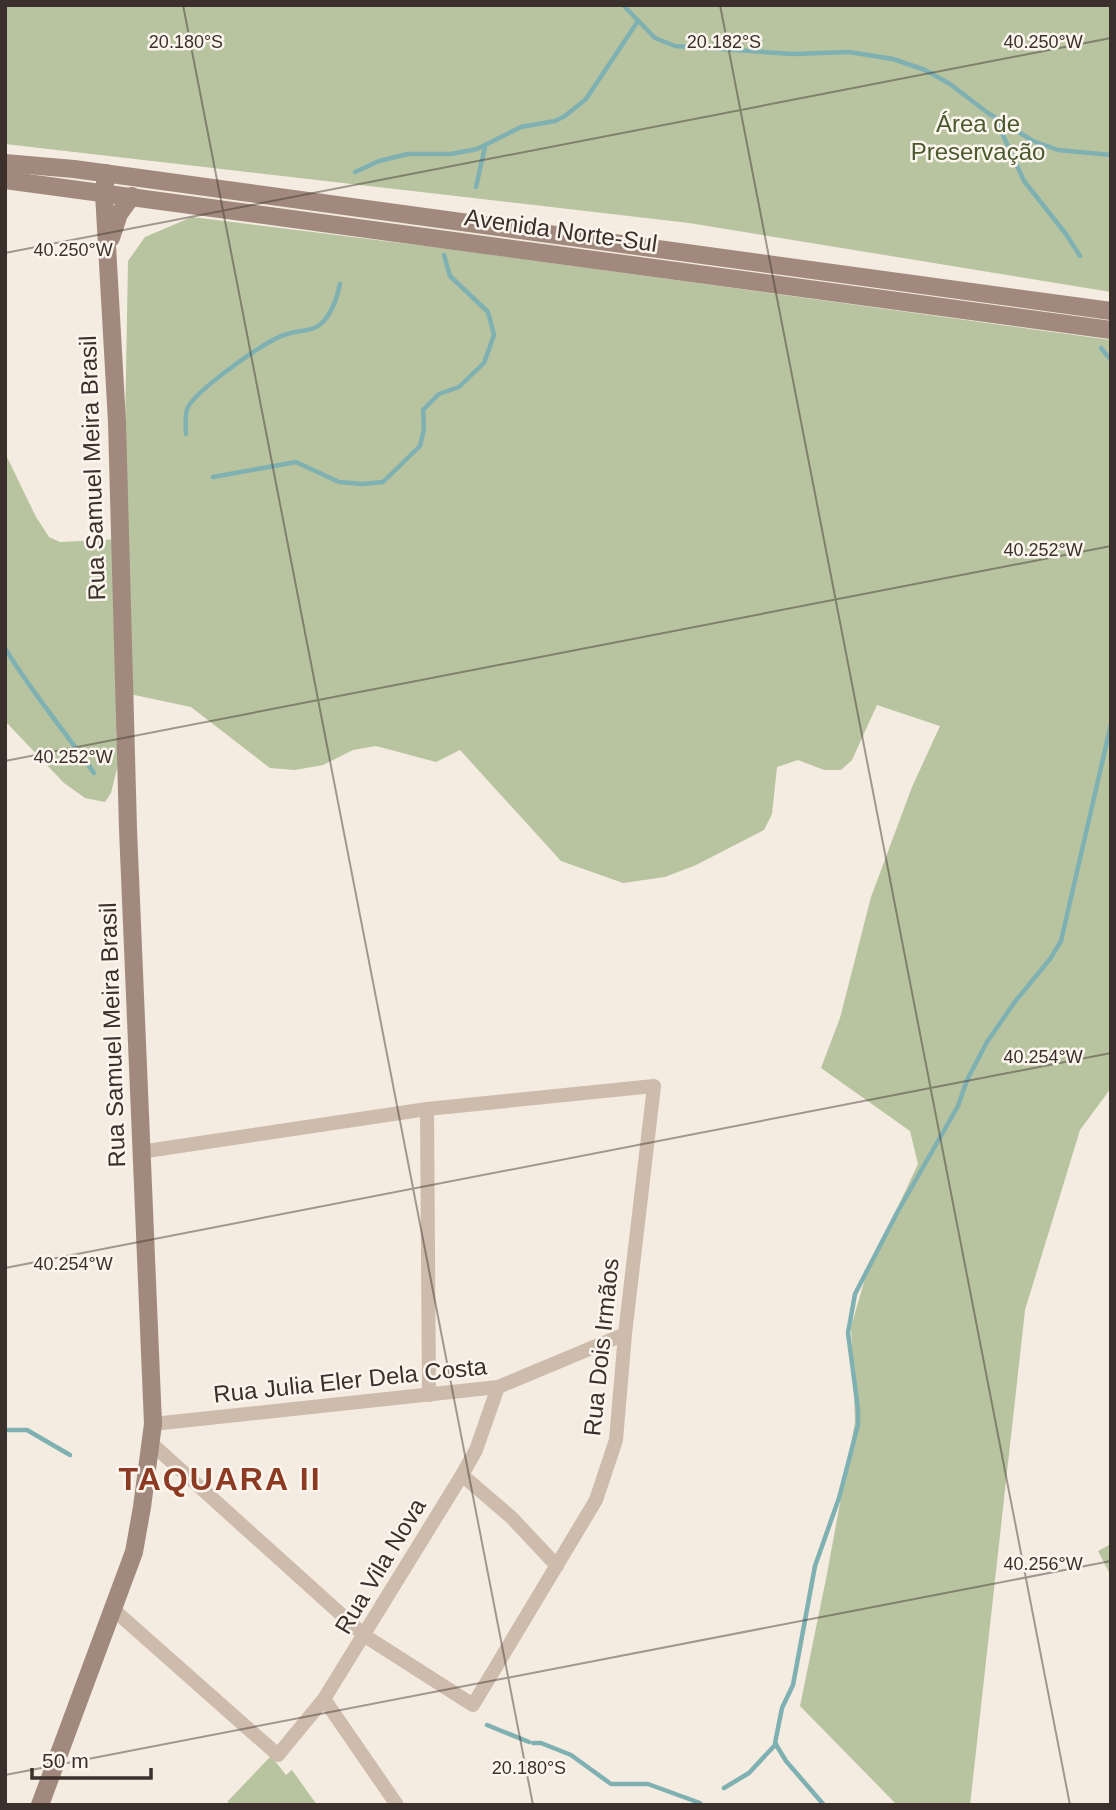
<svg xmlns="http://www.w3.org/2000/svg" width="1116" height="1810" viewBox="0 0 1116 1810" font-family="Arial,sans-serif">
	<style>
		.green { fill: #b8c4a0 }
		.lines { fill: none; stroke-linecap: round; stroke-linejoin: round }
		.stream { stroke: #7fb0b2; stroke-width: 4.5 }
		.street { stroke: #cdbbac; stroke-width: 14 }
		.secondary { stroke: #a18a7d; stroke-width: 18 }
		.ticks { fill: none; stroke: #3b302b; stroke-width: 2; stroke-opacity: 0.45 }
		.labels { text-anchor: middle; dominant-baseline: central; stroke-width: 5; stroke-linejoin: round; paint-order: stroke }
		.park-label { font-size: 24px; fill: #4a5a2e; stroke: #fbf5ee }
		.street-label { font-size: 24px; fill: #3b302b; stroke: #fbf5ee }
		.district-label { font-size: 32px; font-weight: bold; letter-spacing: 2px; fill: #8c3b22; stroke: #fbf5ee }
		.ticks-label { font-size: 18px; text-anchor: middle; fill: #3b302b; stroke: #fbf5ee; stroke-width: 5; stroke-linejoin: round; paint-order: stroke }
	</style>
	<rect width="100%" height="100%" fill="#f4ebe1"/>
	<!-- green -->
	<g class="green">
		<path d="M5,5H1111V292L689,223L5,144Z"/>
		<path d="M192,217L449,249L1111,340V1088L1080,1130L1025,1310L970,1805H897L800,1706L826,1579L855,1422L851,1327L866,1275L918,1164L910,1131L821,1068L840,1018L871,897L912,787L940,726L877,705L852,760L841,770H824L798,760L777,767L772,814L764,830L696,865L665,877L623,883L561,861L460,750L436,762L376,746L353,750L323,765L295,770L270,768L191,707L125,693L116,733L119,760L111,793L105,802L85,798L64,783L5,721V453L36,517L49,537L60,542L123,539L128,261L145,237Z"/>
		<path d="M1111,1544V1576L1098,1551Z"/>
		<path d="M271,1756L286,1775L292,1770L317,1805H228V1801Z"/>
	</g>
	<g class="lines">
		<!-- stream -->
		<g class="stream">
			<path d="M623,5L655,38L675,46L793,54L849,52L893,59L925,70L950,84L988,113L1033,141L1058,150L1111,155"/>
			<path d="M996,120L1024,181L1066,234L1080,256"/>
			<path d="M355,172L379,161L408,154H451L477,149L521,127L555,121L565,116L586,99L638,21"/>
			<path d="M476,187L485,147"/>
			<path d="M1101,348L1111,360"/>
			<path d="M186,434C186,426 184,415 188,407C198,389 266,340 287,334C298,330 313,332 322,323C332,313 337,298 340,284"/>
			<path d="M213,477L296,462L339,482L362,484L383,482L420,446L424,429L423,410L439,394L459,387L484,363L494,335L488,312L450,276L444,255"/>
			<path d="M5,648C31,692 65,731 94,773"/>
			<path d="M5,1430H27L70,1455"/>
			<path d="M487,1725L529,1742"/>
			<path d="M533,1743H541L571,1755L611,1784H648L700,1803"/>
			<path d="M724,1788L749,1773L776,1744"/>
			<path d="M824,1805L786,1761L775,1743L782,1708L793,1685L815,1566L839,1498L858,1425V1409L848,1333L855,1294L898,1211L958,1106L967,1080L987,1042L1014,1003L1050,959L1061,941L1111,724"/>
		</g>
		<!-- street -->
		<g class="street">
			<path d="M427,1109L429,1395"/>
			<path d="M140,1152L427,1109L654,1086L625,1334L616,1440L596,1500L473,1705L365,1636L152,1444"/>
			<path d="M153,1424L498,1387L625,1334"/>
			<path d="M462,1475L512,1518L557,1566"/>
			<path d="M114,1610L278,1755L324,1699L462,1475L476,1450L498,1387"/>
			<path d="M324,1699L397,1805"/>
		</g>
		<!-- secondary -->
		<g class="secondary">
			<path d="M5,163L74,169L1111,311"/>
			<path d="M5,180L1111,330"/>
			<path d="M111,238L119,214L132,196"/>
			<path d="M40,1805L134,1552L142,1507L153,1424L128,829L117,422L104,193L106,173"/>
		</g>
	</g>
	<!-- ticks -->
	<path class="ticks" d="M183,5L533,1805M720,5L1070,1805M5,253L1111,38M5,761L1111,546M5,1268L1111,1053M5,1775L1111,1561"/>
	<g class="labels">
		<!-- park labels -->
		<g class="park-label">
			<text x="978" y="123">Área de<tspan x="978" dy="28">Preservação</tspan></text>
		</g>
		<!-- street labels -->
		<g class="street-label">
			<text transform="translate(561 230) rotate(8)">Avenida Norte-Sul</text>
			<text transform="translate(92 468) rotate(-92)">Rua Samuel Meira Brasil</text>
			<text transform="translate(112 1035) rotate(-92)">Rua Samuel Meira Brasil</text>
			<text transform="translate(601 1347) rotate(-84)">Rua Dois Irmãos</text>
			<text transform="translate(350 1380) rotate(-6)">Rua Julia Eler Dela Costa</text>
			<text transform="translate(380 1566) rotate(-59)">Rua Vila Nova</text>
		</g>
		<!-- district labels -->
		<g class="district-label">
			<text x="220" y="1479">TAQUARA II</text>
		</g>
	</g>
	<g class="ticks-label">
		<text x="186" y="48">20.180°S</text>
		<text x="724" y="48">20.182°S</text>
		<text x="1043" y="48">40.250°W</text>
		<text x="73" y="256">40.250°W</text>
		<text x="1043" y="556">40.252°W</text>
		<text x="73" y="763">40.252°W</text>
		<text x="1043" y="1063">40.254°W</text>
		<text x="73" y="1270">40.254°W</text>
		<text x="1043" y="1570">40.256°W</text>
		<text x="529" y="1774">20.180°S</text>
	</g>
	<!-- border -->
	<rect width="1116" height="1810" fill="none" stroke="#3b302b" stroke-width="14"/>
	<!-- scale -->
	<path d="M32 1768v10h119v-10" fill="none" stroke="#3b302b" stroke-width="3.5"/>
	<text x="42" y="1768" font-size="21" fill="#3b302b" stroke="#fbf5ee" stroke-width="5" paint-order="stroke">50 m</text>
</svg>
